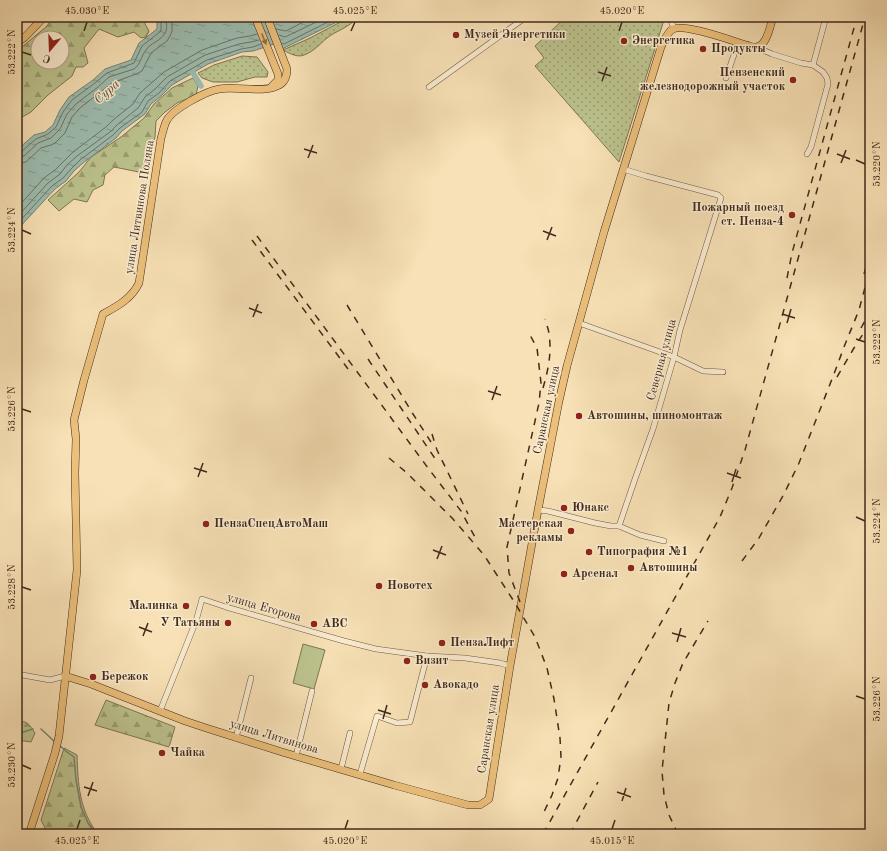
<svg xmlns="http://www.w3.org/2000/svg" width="887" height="851" viewBox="0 0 887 851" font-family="'Old Standard TT',serif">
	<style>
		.grass { fill: url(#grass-dots); stroke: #7e7654 }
		.forest { fill: url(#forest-firs); stroke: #7e7654; fill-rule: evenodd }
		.garden { fill: #bcc38e; stroke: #7e7654 }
		.water { fill: url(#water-ripples); stroke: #788275 }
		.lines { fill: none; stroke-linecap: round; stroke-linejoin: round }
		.shore { stroke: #6f7466; stroke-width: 1 }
		.stream { stroke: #788275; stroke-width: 1.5 }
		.canal { stroke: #9dbdb1; stroke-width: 5.5 }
		.minor-casing { stroke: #6f5842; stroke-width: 6 }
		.major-casing { stroke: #412a1b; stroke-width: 8 }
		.minor { stroke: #faecd0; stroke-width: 5 }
		.major { stroke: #ecc07b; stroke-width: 7 }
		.rail { stroke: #412a1b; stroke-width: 1.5; stroke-dasharray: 7 7; stroke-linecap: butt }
		.oneway { fill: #8e6e46 }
		.ticks { fill: none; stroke: #412a1b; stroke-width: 1.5 }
		.poi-dot { fill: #8f2418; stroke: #faecd0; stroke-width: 1.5 }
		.labels { text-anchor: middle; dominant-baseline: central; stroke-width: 3; stroke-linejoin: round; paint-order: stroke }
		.poi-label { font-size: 12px; font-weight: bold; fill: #412a1b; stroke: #faecd0; text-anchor: start }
		.street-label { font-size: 12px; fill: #412a1b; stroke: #faecd0 }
		.water-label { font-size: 13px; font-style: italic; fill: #584f40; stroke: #faecd0 }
		.neatline { fill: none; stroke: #412a1b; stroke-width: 1.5 }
		.ticks-label { font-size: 10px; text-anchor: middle; fill: #412a1b }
	</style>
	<defs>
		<pattern id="grass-dots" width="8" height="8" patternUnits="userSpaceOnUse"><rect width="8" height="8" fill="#bcc38e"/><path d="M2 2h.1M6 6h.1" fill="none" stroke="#9a9f73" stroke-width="1.8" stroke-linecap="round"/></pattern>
		<pattern id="forest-firs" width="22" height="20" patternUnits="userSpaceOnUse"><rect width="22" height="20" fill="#bcc38e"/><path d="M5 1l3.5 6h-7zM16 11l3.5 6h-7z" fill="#9a9f73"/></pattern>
		<pattern id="water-ripples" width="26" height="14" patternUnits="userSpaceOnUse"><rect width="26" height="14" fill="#9dbdb1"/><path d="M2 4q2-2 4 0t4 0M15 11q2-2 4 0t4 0" fill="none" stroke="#829a8f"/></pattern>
	</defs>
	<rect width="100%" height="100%" fill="#f8e1b6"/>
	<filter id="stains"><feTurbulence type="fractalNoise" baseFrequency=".005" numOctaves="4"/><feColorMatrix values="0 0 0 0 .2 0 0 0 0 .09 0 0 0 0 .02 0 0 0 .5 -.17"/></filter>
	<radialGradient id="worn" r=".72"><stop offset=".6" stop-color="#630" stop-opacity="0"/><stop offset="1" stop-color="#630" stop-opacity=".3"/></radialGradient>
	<!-- grass -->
	<g class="grass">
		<path d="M350,17H352L354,21C345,29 336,31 327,38C320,44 313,52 304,55C297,58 289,53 283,50L308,39Z"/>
		<path d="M566,17H659L661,18L663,23L619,162L535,66L544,58L535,46Z"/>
		<path d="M242,56L257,57L268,72L267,77H255L237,82H213L202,78L198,73L214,65Z"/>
	</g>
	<!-- forest -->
	<g class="forest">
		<path d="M54,17H144L145,24L149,31L146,37L141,38L134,32L118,37L99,29L84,48L88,63L83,67H76L72,76L48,95L31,112L17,120V51L46,27ZM38,38H62V62H38Z"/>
		<path d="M193,78L198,86L196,95L177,103L165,112L156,121L155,137L144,173L114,167L105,175L103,185L93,190L87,202L74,199L59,211L48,200L79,172L91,157L121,137L144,118L154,104L172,88Z"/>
		<path d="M106,700L175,727L169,747L95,725Z"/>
		<path d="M17,721C28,721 29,724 35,733L31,742L17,740Z"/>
		<path d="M64,748L77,755C78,784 79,810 98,834H67L66,831L48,834L41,820Z"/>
	</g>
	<!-- garden -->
	<path class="garden" d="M303,644L325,650L314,689L293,683Z"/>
	<!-- water -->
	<path class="water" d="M157,17H347L280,50L277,43L253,51L242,52L208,64L172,85L161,96L151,104L145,114L122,131L116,138L83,163L74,171L66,181L55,189L17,230V150L34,135L45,132L53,125L60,110L69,97L93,80L105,69L131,60L139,43L157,29Z"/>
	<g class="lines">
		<!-- shore -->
		<g class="shore">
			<path d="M276,29L286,31L313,17"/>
			<path d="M279,35L285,37L327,17"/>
			<path d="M282,43L284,44L338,17"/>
			<path d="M17,153L21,152L36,139L48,134L56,127L63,112L72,100L95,83L107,73L134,63L142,46L161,31V17"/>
			<path d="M17,158L24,156L38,143L51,138L60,129L67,114L76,104L98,87L109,77L134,69C141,64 141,56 146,50C150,43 161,41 165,33C168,29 166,22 166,17"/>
			<path d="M17,164L26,162L41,148L51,145L55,143L65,133L72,117L80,108L112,83L136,74L142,71L151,53L167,41L170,36L172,31V17"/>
			<path d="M17,208L44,178L55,170L73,152L106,127L113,120L133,104L140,93L164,72L202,50L237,38L250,36L257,34"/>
			<path d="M17,217L48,183L60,174L67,165L77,156L110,132L117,125L138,108L145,97L155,89L167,77L205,55L239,44L251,42L259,40"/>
			<path d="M17,224L52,186L63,178L71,169L80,160L113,135L120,128L142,112L148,101L159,93L170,81L207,60L241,49L253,47L261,44"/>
		</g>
		<!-- stream -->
		<g class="stream">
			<path d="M41,729L55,742"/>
			<path d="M17,734L33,729"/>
			<path d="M59,745L67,752L74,757L76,780L81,807L88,823L96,834"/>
		</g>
		<!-- canal -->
		<path class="canal" d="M193,73L201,86"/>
		<!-- minor casing -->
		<g class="minor-casing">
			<g id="minor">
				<path d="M669,17L672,23L674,29"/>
				<path d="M756,47L772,54L801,63L813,65L823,72L827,78L828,84L811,147L807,154"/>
				<path d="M813,65L826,17"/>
				<path d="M726,78L738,43"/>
				<path d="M429,87L526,17"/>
				<path d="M579,323L674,357L703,371L723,372"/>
				<path d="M538,510L548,511L595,523L611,526H619L640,535L664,541"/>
				<path d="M619,526L635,479L653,429L674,357L680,330L721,198L718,195L646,176L623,169"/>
				<path d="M17,674L50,680L65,676"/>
				<path d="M160,711L196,621L202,599L226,607L344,641L376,649L427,656L465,658L500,663L510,666"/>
				<path d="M236,738L251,678"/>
				<path d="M296,756L312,691"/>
				<path d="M341,769L350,733"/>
				<path d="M360,774L377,716L397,723L410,722L427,656"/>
			</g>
		</g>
		<!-- major casing -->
		<g class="major-casing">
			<g id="major">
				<path d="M255,17L278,74V80L272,86"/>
				<path d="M17,43L25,37L44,17"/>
				<path d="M65,676L91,684L185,721L206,728L282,752L394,785L468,805H480L489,799L510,666L538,510L559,401L567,366L604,232L661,47C664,41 667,32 673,29C685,23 735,42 750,46C752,47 754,47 756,47C767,46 770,26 773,17"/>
				<path d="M29,834L55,753L59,736L77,570L75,473L76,439L74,420L84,380L103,314C118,306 132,298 139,283L161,138C163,132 164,125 167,120C173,109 206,91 219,89C235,86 264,93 277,86C285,83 287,76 287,69L267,17"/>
			</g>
		</g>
		<!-- minor -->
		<use href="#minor" class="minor"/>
		<!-- major -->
		<use href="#major" class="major"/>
		<!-- rail -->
		<g class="rail">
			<path d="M257,236L428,468L461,511L477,541"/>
			<path d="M252,240L348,369"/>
			<path d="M864,274L870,253"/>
			<path d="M787,278L792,253L857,17"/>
			<path d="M347,305L413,414L431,442"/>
			<path d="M861,328L870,312"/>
			<path d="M368,359L438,463"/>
			<path d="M837,377L854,348L870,323"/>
			<path d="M543,388C548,371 552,352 549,335C549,329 546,324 545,319"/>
			<path d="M432,434L437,450L468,514"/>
			<path d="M389,458L407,473L453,519L484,555L515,603L535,637L547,668L554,699L560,738L561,757L558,778L552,795L543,814"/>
			<path d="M742,561L759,538L784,494L799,463L834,374L844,347L859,310L870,269"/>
			<path d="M520,602L509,573L507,547L539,403L541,383L537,348L530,335"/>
			<path d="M543,834L720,517L732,488L745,450L865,17"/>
			<path d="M570,834L598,782"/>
			<path d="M678,834L669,815L664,795L662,771L669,703L675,683L683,663L708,621"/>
		</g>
	</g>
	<!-- one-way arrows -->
	<defs><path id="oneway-solid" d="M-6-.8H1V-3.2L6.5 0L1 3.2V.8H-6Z"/></defs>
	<use class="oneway" href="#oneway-solid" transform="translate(264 39) rotate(68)"/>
	<!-- ticks -->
	<path class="ticks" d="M84,31L87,22M351,31L355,22M619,31L622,22M22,52L31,55M598,72L611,76M602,81L607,67M304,149L317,153M837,154L850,159M308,158L313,145M856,160L865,164M841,163L846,150M22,230L31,234M543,231L556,236M547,240L552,227M249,308L262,313M782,314L795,318M253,317L258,304M787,323L791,309M856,339L865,342M488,391L501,395M492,400L497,386M22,409L31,412M194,468L207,472M727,473L741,478M198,477L203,463M732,482L736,469M856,517L865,521M433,550L446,555M437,559L442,546M22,587L31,590M139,627L152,632M672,633L686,637M143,636L148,623M677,642L681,628M856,696L865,699M378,710L391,714M383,719L387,705M22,765L31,769M84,787L97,791M617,792L631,797M88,796L93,782M622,801L626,788M77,829L80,820M345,829L348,820M612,829L615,820"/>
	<!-- markers -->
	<g class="poi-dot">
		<circle cx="456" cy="35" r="4"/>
		<circle cx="624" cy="41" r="4"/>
		<circle cx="703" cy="49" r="4"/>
		<circle cx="793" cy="80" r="4"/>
		<circle cx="792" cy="215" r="4"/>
		<circle cx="579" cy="416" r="4"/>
		<circle cx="564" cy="508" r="4"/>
		<circle cx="206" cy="524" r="4"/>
		<circle cx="571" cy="531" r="4"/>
		<circle cx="589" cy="552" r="4"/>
		<circle cx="631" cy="568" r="4"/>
		<circle cx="564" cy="574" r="4"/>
		<circle cx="379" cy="586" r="4"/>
		<circle cx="186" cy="606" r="4"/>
		<circle cx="228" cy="623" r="4"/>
		<circle cx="314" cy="624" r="4"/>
		<circle cx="442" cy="643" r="4"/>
		<circle cx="407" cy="661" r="4"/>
		<circle cx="93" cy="677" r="4"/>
		<circle cx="425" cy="685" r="4"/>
		<circle cx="162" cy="753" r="4"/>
	</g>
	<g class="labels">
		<!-- poi labels -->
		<g class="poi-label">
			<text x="464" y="35">Музей Энергетики</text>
			<text x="632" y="41">Энергетика</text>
			<text x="711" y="49">Продукты</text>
			<text x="785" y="73" text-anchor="end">Пензенский<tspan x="785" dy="14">железнодорожный участок</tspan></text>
			<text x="784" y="208" text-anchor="end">Пожарный поезд<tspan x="784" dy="14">ст. Пенза-4</tspan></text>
			<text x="587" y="416">Автошины, шиномонтаж</text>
			<text x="572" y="508">Юнакс</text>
			<text x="214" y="524">ПензаСпецАвтоМаш</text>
			<text x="563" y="524" text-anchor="end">Мастерская<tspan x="563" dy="14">рекламы</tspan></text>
			<text x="597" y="552">Типография №1</text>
			<text x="639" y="568">Автошины</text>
			<text x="572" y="574">Арсенал</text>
			<text x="387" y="586">Новотех</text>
			<text x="178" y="606" text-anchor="end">Малинка</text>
			<text x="220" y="623" text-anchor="end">У Татьяны</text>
			<text x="322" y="624">ABC</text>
			<text x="450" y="643">ПензаЛифт</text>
			<text x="415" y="661">Визит</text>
			<text x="101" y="677">Бережок</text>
			<text x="433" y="685">Авокадо</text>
			<text x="170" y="753">Чайка</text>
		</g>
		<!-- street labels -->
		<g class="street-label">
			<text transform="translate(140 207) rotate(-81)">улица Литвинова Поляна</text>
			<text transform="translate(662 360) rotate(-75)">Северная улица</text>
			<text transform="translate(547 410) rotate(-78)">Саранская улица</text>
			<text transform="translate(264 608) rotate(16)">улица Егорова</text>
			<text transform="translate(489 729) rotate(-81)">Саранская улица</text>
			<text transform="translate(274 737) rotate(17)">улица Литвинова</text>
		</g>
		<!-- water labels -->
		<g class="water-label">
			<text transform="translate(107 92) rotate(-41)">Сура</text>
		</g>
	</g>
	<!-- margin -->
	<rect width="887" height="851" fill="none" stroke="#f8e1b6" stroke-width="44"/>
	<!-- north arrow -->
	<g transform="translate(50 50) rotate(199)"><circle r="19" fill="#faecd0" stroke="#b09e88"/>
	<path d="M0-3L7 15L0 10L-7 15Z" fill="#8f2418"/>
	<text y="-6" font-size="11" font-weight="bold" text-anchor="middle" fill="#412a1b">С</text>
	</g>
	<rect x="22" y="22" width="843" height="807" class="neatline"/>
	<g class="ticks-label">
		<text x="87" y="14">45.030°E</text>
		<text x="355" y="14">45.025°E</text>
		<text x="622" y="14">45.020°E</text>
		<text transform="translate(11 52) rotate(-90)" y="4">53.222°N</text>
		<text transform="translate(876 164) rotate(-90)" y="4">53.220°N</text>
		<text transform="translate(11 230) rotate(-90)" y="4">53.224°N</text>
		<text transform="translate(876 342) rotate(-90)" y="4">53.222°N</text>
		<text transform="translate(11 409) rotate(-90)" y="4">53.226°N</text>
		<text transform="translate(876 521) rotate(-90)" y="4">53.224°N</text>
		<text transform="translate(11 587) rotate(-90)" y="4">53.228°N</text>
		<text transform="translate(876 699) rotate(-90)" y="4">53.226°N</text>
		<text transform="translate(11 765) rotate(-90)" y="4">53.230°N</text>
		<text x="77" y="844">45.025°E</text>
		<text x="345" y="844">45.020°E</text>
		<text x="612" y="844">45.015°E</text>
	</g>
	<rect width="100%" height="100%" filter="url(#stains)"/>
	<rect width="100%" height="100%" fill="url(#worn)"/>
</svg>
